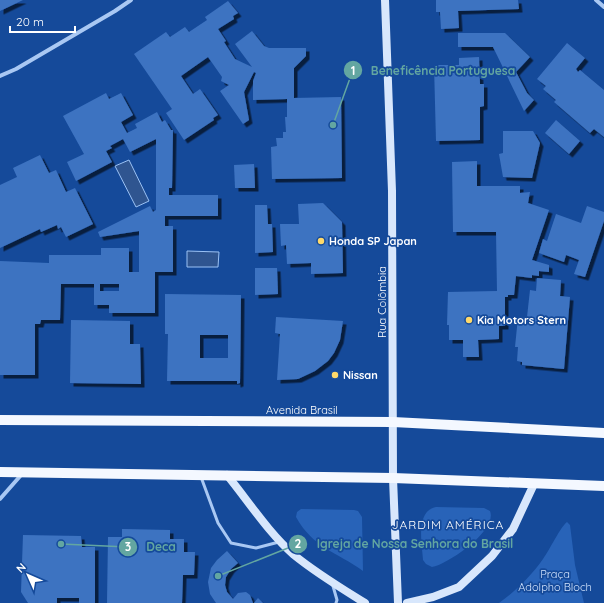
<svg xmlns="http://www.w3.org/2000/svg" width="604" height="603" viewBox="0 0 604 603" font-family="Quicksand,sans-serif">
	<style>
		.green { fill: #2863b8 }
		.water { fill: #2f5590; stroke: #9bc2f5 }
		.building { fill: #3d73c1; fill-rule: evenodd; filter: url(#shadow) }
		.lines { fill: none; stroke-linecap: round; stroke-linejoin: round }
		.service { stroke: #a9c8f3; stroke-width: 3 }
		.minor { stroke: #a9c8f3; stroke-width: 4 }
		.secondary { stroke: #d8e7fc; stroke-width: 8 }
		.primary { stroke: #f4f8ff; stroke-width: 10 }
		.poi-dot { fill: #ffd96a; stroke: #154a9a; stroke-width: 1.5 }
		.labels { text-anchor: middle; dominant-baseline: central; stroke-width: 3.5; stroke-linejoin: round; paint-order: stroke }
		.poi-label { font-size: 11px; font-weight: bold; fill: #fff; stroke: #154a9a; text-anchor: start }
		.street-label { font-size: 11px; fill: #fff; stroke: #154a9a }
		.park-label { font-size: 11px; fill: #d1e3fd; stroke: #154a9a }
		.neighbourhood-label { font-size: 12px; letter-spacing: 1px; fill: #fff; stroke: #154a9a }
		.leader { fill: none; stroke: #63a6a1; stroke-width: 1.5 }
		.callout-dot { fill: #63a6a1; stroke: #154a9a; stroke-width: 1.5 }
		.mark-label { font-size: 12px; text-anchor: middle; font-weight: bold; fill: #fff }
		.callout-label { font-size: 12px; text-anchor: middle; font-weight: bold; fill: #63a6a1; stroke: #154a9a; stroke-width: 3.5; stroke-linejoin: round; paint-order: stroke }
	</style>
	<defs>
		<filter id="shadow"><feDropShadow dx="3.5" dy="3.5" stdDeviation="0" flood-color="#0009"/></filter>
	</defs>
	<rect width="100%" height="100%" fill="#154a9a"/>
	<!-- green -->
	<g class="green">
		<path d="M436,507L484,508L490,511C498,530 448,564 432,567L426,564L423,560C422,544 415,511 436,507Z"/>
		<path d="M301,509L354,510L358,511L362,517L363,571C337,552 313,548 296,517L297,512Z"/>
		<path d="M567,522L570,525L575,565L584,603H499C516,591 531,576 543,559C549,551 561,526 567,522Z"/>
	</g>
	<!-- water -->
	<g class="water">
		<path d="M129,160L149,201L136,207L115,166Z"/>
		<path d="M187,251L219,252L218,267H187Z"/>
	</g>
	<!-- building -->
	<g class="building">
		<path d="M0,0H23L0,11Z"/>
		<path d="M436,0H518L519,9L458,11L459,28L441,29L440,12H436Z"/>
		<path d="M228,1L238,13L233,16L234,19L218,29L226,41L224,42L235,59L252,67L235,44L252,31L264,46L269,48H306V56L294,68V98L341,97L342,178L272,179L271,147L277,146L276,138H283V132H286L285,117H287V99L253,100V81L256,73L254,72L244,92L249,120L243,124L220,91L229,85L221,81L222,77L208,57L181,76L193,94L200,89L218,115L213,118L214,120L184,140L166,113L172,109L134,54L166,32L170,37L185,27L189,32L207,20L205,17Z"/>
		<path d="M458,33H505L530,57L516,72L527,93L534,100L524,111L493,47H458Z"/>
		<path d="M567,43L585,58L576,69L578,72L580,70L604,90V137L594,129L590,133L554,102L556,100L543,89L546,86L537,79Z"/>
		<path d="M479,57L480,84H484V106L480,107V140L436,141L434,65H459V58Z"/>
		<path d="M106,93L109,99L121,93L133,115L121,122L127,133L137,128L135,124L157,112L162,122L165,120L171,130H173L172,188H169V195H218V216H165V226H173V272H155V313H109V305H94V284H61L60,320H41L40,324H35V375H0V261L49,263V255H101V248H129V272H139V231L100,237L98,232L150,206L153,212L156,210V139L130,152L123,139L110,146L112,148L106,151L112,162L76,181L67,162L84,154L63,116ZM100,284H119V291H100Z"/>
		<path d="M556,120L580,141L569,154L545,133Z"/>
		<path d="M503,131H533L540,143L532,178L503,177L499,154L503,153Z"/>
		<path d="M40,155L49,173L56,170L66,192L75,188L93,224L66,237L61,227L58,229L57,225L41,232L40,229L0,248V185L17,177L13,168Z"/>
		<path d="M477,161V186H520V193L530,192L528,203L549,210L532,260L549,265V272L539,271V276L532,275V278L516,276L514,295H508V297H505V326H499V339L478,340L479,357H463V340H449V325H447L448,292L497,291L496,232H453L452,162Z"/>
		<path d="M254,164L255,188H235L234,165Z"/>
		<path d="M323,203L342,222L343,273L311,274V263L287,264L286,245L281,246L280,224H299L298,204Z"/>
		<path d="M255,205H267L268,224H272L273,252L255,253Z"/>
		<path d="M587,206L604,212V221L585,277L574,274L579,260L566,255L564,262L539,253L543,239L547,241L556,214L581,223Z"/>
		<path d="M255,268H277L278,294L255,295Z"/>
		<path d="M537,278L561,280L560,296L570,297L564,369L522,365V362L517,361L518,347H515L518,317H527L530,290L536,291Z"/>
		<path d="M165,294L241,295L240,383L237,384V381H167L168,334H165ZM200,335H228V358H200Z"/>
		<path d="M276,317L343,321L340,340L334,353L328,361L315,371L298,379L277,380L280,334L275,333Z"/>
		<path d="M71,320L130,321V344H140L141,384L70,383Z"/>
		<path d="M122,529L170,530V539H184V552H195L194,575H183L182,603H107L108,537H122Z"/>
		<path d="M23,535L81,536L82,547H95V603H79V598H57V603H28L21,592Z"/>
		<path d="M227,551L238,563L231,569L226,577L225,585L227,592L233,599L238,593L246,592L250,595L253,603H216L210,594L208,582L211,568L217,560Z"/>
		<path d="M258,598L263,603H254Z"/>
	</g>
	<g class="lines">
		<!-- service -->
		<g class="service">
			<path d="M201,477L218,523L231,543L256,548L279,542"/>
			<path d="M333,586L337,600L336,603"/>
		</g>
		<!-- minor -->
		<g class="minor">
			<path d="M596,0L604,7"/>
			<path d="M0,76L16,69L115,11L131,0"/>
			<path d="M0,499L22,474"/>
		</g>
		<!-- secondary -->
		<g class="secondary">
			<path d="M385,0L392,191L393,478L398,603"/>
			<path d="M227,475C249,502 268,532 294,555C316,573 341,588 365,603"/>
			<path d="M407,603L433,597L459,587L492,556L513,529L534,484"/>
		</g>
		<!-- primary -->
		<g class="primary">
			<path d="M0,420L393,422L604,433"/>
			<path d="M0,472L393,478L604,486"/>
		</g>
	</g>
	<!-- markers -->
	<g class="poi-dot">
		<circle cx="321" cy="241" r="4"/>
		<circle cx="469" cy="320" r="4"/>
		<circle cx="335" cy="375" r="4"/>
	</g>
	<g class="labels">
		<!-- poi labels -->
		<g class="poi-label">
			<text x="329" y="241">Honda SP Japan</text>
			<text x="477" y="320">Kia Motors Stern</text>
			<text x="343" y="375">Nissan</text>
		</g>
		<!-- street labels -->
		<g class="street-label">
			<text transform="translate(382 302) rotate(-90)">Rua Colômbia</text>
			<text x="302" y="410">Avenida Brasil</text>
		</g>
		<!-- park labels -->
		<g class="park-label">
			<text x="555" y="574">Praça<tspan x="555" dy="13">Adolpho Bloch</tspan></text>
		</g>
		<!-- neighbourhood labels -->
		<g class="neighbourhood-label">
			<text x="448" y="524">JARDIM AMÉRICA</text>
		</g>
	</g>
	<!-- callouts -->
	<path class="leader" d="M333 125L353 70M218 576L298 544M61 544L128 547"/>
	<g class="callout-dot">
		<circle cx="333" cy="125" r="4"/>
		<circle cx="218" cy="576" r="4"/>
		<circle cx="61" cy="544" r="4"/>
		<circle cx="353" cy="70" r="10"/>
		<circle cx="298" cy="544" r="10"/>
		<circle cx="128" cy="547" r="10"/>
	</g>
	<g class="mark-label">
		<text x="353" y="75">1</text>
		<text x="298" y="548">2</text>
		<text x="128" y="551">3</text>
	</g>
	<g class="callout-label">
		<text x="443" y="75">Beneficência Portuguesa</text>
		<text x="415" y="548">Igreja de Nossa Senhora do Brasil</text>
		<text x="161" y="551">Deca</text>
	</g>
	<!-- north arrow -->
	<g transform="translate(28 575) rotate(315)" stroke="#154a9a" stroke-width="3" paint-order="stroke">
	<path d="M0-3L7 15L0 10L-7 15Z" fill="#ffffff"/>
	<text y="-6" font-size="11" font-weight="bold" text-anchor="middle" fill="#ffffff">N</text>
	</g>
	<!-- scale -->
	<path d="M10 26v6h65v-6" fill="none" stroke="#ffffff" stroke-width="2"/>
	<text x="16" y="26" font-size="12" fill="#ffffff" stroke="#154a9a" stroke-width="3" paint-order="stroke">20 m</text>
</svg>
